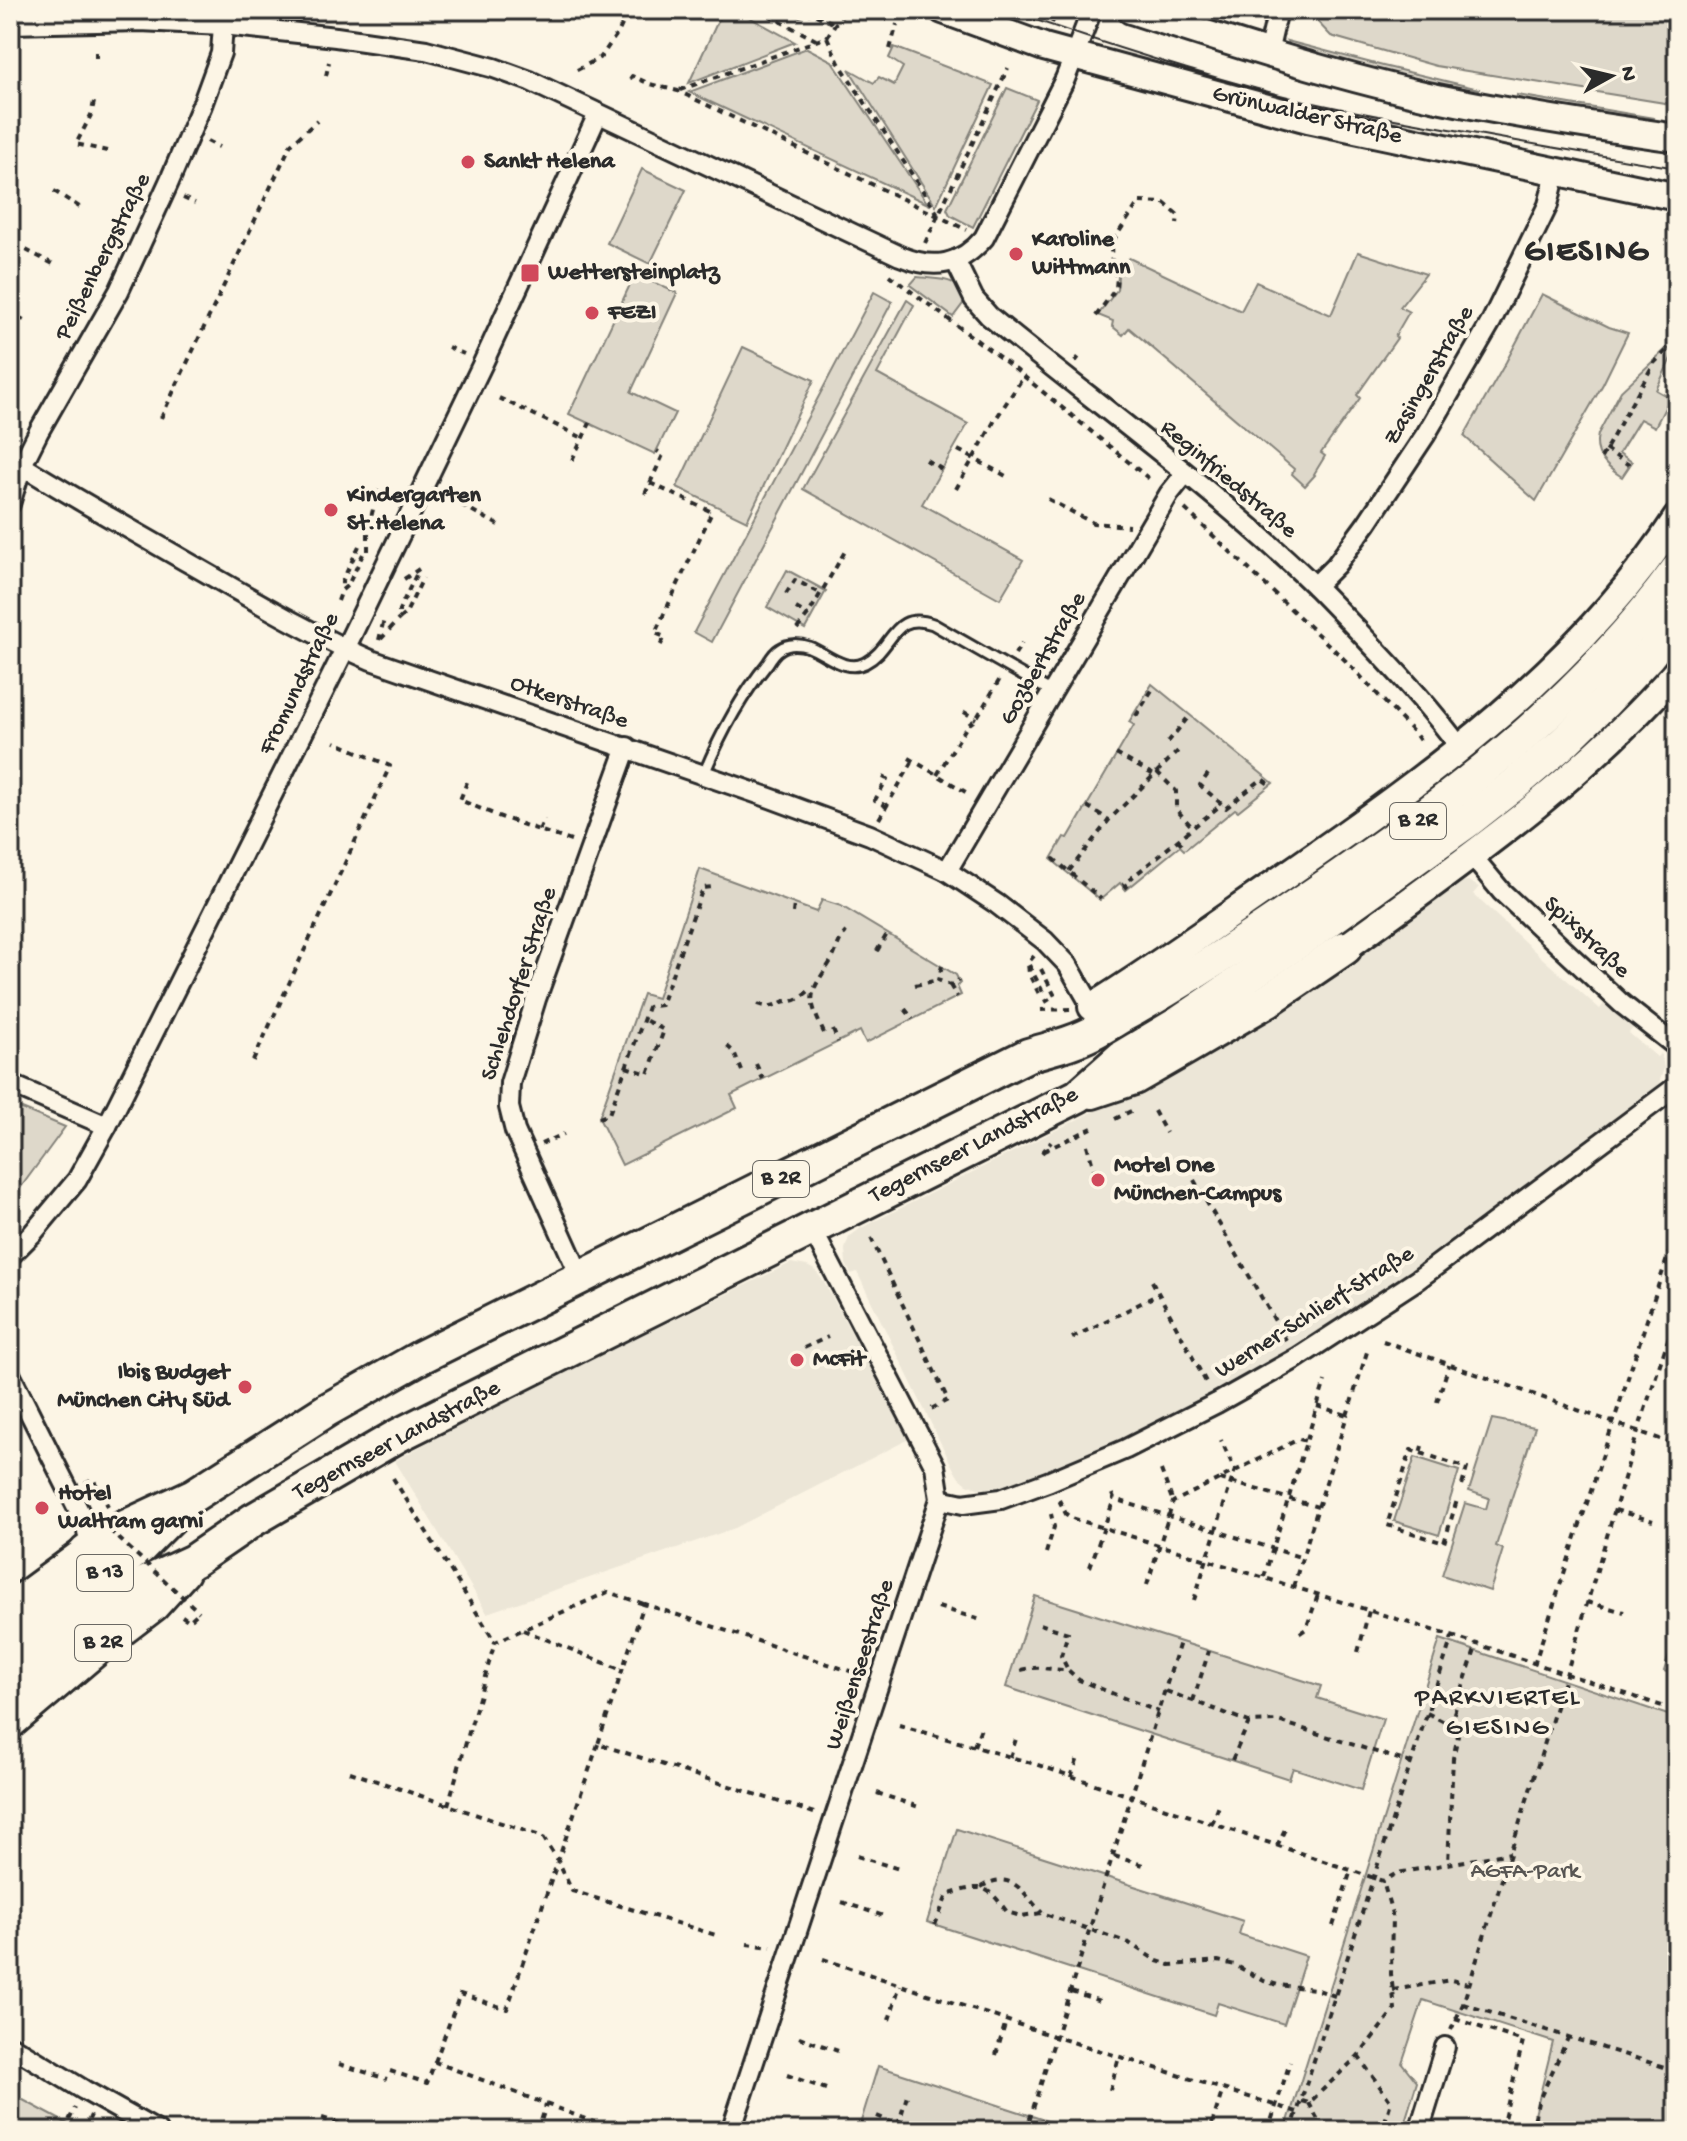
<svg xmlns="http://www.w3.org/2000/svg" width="1687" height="2141" viewBox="0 0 1687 2141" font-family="'Gochi Hand',sans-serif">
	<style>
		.built { fill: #ece6d7 }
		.green { fill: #ded8ca; stroke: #84827a; stroke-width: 2 }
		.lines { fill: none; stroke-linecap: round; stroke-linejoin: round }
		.service-casing { stroke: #2b2b2b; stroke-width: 15 }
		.minor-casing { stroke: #2b2b2b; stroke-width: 24 }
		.secondary-casing { stroke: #2b2b2b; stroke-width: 32 }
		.primary-casing { stroke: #2b2b2b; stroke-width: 36 }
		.trunk-casing { stroke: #2b2b2b; stroke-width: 38 }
		.path { stroke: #2b2b2b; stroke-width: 4; stroke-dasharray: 6 6; stroke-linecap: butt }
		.service { stroke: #fcf5e5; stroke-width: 9 }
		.minor { stroke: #fcf5e5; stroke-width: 18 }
		.secondary { stroke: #fcf5e5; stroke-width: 26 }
		.primary { stroke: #fcf5e5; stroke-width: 30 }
		.trunk { stroke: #fcf5e5; stroke-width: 32 }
		.tram { stroke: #2b2b2b; stroke-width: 2 }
		.path-bridge { stroke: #2b2b2b; stroke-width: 4; stroke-dasharray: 6 6; stroke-linecap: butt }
		.poi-dot { fill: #d1495b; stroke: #fcf5e5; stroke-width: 3 }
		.labels { text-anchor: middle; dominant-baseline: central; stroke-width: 8; stroke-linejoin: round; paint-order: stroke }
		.shield { fill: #fcf5e5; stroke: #6a6863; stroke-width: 2 }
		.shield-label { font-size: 22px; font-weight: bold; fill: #2b2b2b }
		.street-label { font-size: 24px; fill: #2b2b2b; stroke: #fcf5e5 }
		.poi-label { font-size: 24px; font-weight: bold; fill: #2b2b2b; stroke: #fcf5e5; text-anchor: start }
		.park-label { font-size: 24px; fill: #585653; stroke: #fcf5e5 }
		.neighbourhood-label { font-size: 26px; letter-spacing: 2px; fill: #2b2b2b; stroke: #fcf5e5 }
		.district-label { font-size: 32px; font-weight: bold; letter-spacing: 2px; fill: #2b2b2b; stroke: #fcf5e5 }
	</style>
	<rect width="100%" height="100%" fill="#fcf5e5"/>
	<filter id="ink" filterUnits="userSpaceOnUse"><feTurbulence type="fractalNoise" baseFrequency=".0125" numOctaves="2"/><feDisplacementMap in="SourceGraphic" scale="16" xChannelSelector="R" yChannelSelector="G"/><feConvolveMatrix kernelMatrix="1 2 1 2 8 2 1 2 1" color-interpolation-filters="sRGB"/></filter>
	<g filter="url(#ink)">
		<!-- built -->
		<g class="built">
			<path d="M1468,881L1479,887L1473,894L1542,958L1600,1009L1605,1002L1634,1027L1629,1033L1657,1057L1661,1053L1664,1068L1658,1086L1638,1103L1373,1298L1322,1330L1202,1399L1124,1438L1046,1472L994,1489L978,1488L967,1484L957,1475L950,1462L857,1272L851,1274L846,1264L845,1249L849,1237L861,1228L1138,1089L1454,883Z"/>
			<path d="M791,1263L807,1266L815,1270L824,1282L909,1439L735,1528L487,1613L395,1461L446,1432L596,1357Z"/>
		</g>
		<!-- green -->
		<g class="green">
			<path d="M723,10H736L795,42L689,83Z"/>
			<path d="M1312,10H1677V105L1436,66L1331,36L1311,15Z"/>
			<path d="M1287,41L1383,66L1479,89L1478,95L1403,81L1292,48Z"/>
			<path d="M894,47L993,85L936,206L849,69L874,83L879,77L894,85L903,67L889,58Z"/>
			<path d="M807,48L832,61L928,204L689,92Z"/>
			<path d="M1007,88L1037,100L973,227L950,215L947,209Z"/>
			<path d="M1517,95L1654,118L1652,124L1516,103Z"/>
			<path d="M642,169L686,190L650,264L607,243Z"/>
			<path d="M1358,252L1426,274L1400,307L1409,312L1395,336L1397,338L1357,395L1360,398L1321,453L1325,456L1314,474L1315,475L1305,486L1292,474L1294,469L1129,328L1123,335L1112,326L1113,321L1098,315L1117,290L1118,276L1113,270L1129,258L1241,311L1256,282L1331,315Z"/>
			<path d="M635,274L677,293L631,392L675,413L655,454L569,414Z"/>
			<path d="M917,277C939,280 958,275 965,301L953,317L910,285Z"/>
			<path d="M874,292L892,302L712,642L694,632Z"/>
			<path d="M1542,294L1609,327L1628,333L1603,384L1536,501L1464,436L1506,362Z"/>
			<path d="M907,300L914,305L877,374L968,424L922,504L1023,560L1000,599L803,489Z"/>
			<path d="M743,347L814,380L747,521L677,487Z"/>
			<path d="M1667,348L1674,352L1656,390L1670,398L1655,427L1640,419L1619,453L1632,462L1622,477C1606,467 1593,455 1598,434L1621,391Z"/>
			<path d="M787,570L826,591L805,629L767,607Z"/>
			<path d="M1152,684L1273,783L1238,811L1235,809L1186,849L1184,850L1180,846L1126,890L1120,883L1100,900L1051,859L1064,837L1068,838L1134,725L1129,722Z"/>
			<path d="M700,869L816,912L822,900L841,906L956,975L960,983L957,986L961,995L866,1043L860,1031L731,1095L737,1108L622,1165L599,1118L643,994L657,998Z"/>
			<path d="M10,1104L65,1127L10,1202Z"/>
			<path d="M1492,1419L1535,1427L1496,1546L1503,1549L1490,1591L1442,1575L1465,1503L1486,1509L1489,1498L1469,1491Z"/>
			<path d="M1415,1457L1459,1471L1439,1535L1394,1521Z"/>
			<path d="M1035,1596L1321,1686L1317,1698L1383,1719L1361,1790L1293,1768L1289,1779L1006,1687Z"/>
			<path d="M1677,1630V1675L1664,1671Z"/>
			<path d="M1440,1639L1677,1718V2131H1531L1553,2042L1423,2000L1402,2063L1417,2082L1402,2131H1285Z"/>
			<path d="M957,1829L1243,1921L1239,1934L1306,1956L1284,2024L1218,2003L1214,2015L927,1922Z"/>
			<path d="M878,2066L1078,2131H858Z"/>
			<path d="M10,2093L81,2131H10Z"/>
		</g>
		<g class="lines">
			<!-- service casing -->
			<g class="service-casing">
				<path id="service" d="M704,774C720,735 741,696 768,663C771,658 775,652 780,649C788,643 800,644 809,647C827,654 845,673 865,663C894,648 892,610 933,624L1052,692"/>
			</g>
			<!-- minor casing -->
			<g class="minor-casing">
				<g id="minor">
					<path d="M10,24L140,21L223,25L336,37L426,50L494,68L530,81L900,256C934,270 960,266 984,238L1065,79L1092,10"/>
					<path d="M1268,53L1278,10"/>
					<path d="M955,260L974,299L989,316C1098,405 1213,488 1314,585C1331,602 1348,620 1365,638C1398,673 1432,709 1461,749"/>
					<path d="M10,458C68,495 129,528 189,563C249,597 308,633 371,660L770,798L870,835L947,871L997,904L1045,941L1068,965L1092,1007"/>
					<path d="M10,504L22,465L39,431L119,291L169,182L202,105L221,53L223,25"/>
					<path d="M1315,586L1336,565L1367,523L1426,434L1491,322L1548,205L1556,172"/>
					<path d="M1472,856L1502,892L1622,1004L1677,1047"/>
					<path d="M947,871L1169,494L1185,474"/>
					<path d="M10,1084L107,1126"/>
					<path d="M10,1256L32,1234L77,1180L107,1126L345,649L483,363L598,114"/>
					<path d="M581,1278L515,1131L509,1107L510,1083L536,999L627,747"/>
					<path d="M10,1374L86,1525L88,1537L86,1552"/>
					<path d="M940,1499L963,1504L1001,1499L1050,1481L1126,1449L1217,1403L1297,1358L1417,1280L1677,1086"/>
					<path d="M10,2045L84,2090L157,2131"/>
					<path d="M731,2131L940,1499L935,1466L812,1229"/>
					<path d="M1419,2131L1445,2047"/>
				</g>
			</g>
			<!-- secondary casing -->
			<g class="secondary-casing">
				<g id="secondary">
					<path d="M943,10L1044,47L1308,119L1677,197"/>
					<path d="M1131,10C1234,43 1337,77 1442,99C1520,115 1599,127 1677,138"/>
					<path d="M1345,948C1463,862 1580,782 1677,671"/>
					<path d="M1092,1007C1158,966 1220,921 1284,877C1430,776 1579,669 1677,518"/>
				</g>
			</g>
			<!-- primary casing -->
			<g class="primary-casing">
				<path id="primary" d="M10,1608L86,1552"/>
			</g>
			<!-- trunk casing -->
			<g class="trunk-casing">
				<g id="trunk">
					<path d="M1092,1092L1134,1078L1188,1047L1267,1001L1345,948"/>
					<path d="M86,1552L125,1527L194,1495L327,1410L421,1357L1028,1055C1047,1049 1067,1045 1086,1036C1102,1029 1117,1018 1133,1010C1191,977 1247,940 1302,902C1443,805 1575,710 1677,570"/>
					<path d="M10,1645L140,1548L177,1511"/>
					<path d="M10,1683L85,1624L139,1586L193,1561L253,1520L399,1435L1078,1096L1122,1057L1179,1023L1314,931L1468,821L1515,784L1563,743L1605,702L1649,655L1677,619"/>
					<path d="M10,1722L102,1644L153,1605L183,1572"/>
				</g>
			</g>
			<!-- path -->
			<g class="path">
				<path d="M758,10L816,40"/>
				<path d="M805,10L835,24"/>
				<path d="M797,16L811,13"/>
				<path d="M1052,23L1057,10"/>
				<path d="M827,37L839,63L938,214"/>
				<path d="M890,49L897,24"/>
				<path d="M96,58V46"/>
				<path d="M577,70L601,57L619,31L629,10"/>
				<path d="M326,76L329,62"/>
				<path d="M630,79L632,76L650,84L678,91L967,230"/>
				<path d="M680,90L827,37L835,24L847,10"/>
				<path d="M94,102L91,115L76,144L107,151"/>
				<path d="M207,141L219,147"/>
				<path d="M54,191L81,208"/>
				<path d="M183,198L195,203"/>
				<path d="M925,243L1008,68"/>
				<path d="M26,250L53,264"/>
				<path d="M889,275L1010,365L1153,482"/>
				<path d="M10,313L24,320"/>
				<path d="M1096,316L1116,288L1117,276L1112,271L1111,244L1139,202L1164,203L1178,215L1177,224"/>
				<path d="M448,347L464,354"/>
				<path d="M1075,362L1081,354"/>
				<path d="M499,398L583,438"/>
				<path d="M161,418L291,144L317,121"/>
				<path d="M1605,449L1629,465"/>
				<path d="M958,450L1006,476"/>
				<path d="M1601,458L1654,363L1667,350"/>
				<path d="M572,460L590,423"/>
				<path d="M926,460L945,471"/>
				<path d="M650,483L712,512L655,633L665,637L659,648"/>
				<path d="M956,489L995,420L1024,376"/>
				<path d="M645,494L663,455L657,451"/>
				<path d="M451,499L502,527"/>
				<path d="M1048,499L1093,523L1129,526"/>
				<path d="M1185,509L1347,662L1416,735L1423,745"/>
				<path d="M359,546L342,582V590L348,585L365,550"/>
				<path d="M368,551V529L378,490"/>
				<path d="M416,575L399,610V619L406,613L423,578"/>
				<path d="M404,579L419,569"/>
				<path d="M786,594L795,580L820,593"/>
				<path d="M338,601L342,590"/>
				<path d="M796,608L808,615"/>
				<path d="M797,629L808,615L847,548"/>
				<path d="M381,639L399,619"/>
				<path d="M379,640L384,619"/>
				<path d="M1015,654L1022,643"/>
				<path d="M964,712L976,719"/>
				<path d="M1136,716L1152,690L1149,688"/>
				<path d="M1168,742L1190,715"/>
				<path d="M1116,754L1154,775"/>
				<path d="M909,758L969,794"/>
				<path d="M1157,772L1176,791V809L1193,828"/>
				<path d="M1208,774L1200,785L1226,808L1262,779L1270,785"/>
				<path d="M937,775L967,726L976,719L1000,679"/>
				<path d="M883,777L887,779L875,800L886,806"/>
				<path d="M467,782L460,800L498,816L571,841"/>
				<path d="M1087,806L1109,820"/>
				<path d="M879,819L913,761"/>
				<path d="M539,830L544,819"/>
				<path d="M1178,840L1186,849"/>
				<path d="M1053,860L1054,859L1101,899"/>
				<path d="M1069,871L1109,820L1179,750"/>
				<path d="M1128,888L1124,884L1222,804"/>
				<path d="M793,913L794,904"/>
				<path d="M877,951L887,934"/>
				<path d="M1034,956L1028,963L1029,974L1040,996"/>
				<path d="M1029,965L1044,994"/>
				<path d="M942,966L938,980L950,985L959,980"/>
				<path d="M1041,969L1055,996L1045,1002"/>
				<path d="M915,985L938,980"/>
				<path d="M950,985L957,997"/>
				<path d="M758,1004C771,1009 774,1005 785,1001C796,1003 804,995 812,988"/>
				<path d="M905,1009L913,1019"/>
				<path d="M1041,1010L1070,1009"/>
				<path d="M833,1030L838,1042"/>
				<path d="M824,1033C806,995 809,995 831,961C837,952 837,941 846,932"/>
				<path d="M727,1046L734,1052L742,1071"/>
				<path d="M253,1061L390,766L335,742"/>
				<path d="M756,1064L763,1079"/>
				<path d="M626,1067L648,1074L664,1030L643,1019"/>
				<path d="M1154,1111L1166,1133"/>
				<path d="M599,1118L609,1114L648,1007L661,1005L703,888L712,887"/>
				<path d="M1115,1119L1135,1109"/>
				<path d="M541,1144L564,1134"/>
				<path d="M1087,1145L1095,1173"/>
				<path d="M1044,1151L1092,1128"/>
				<path d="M1042,1153L1051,1142"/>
				<path d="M1194,1180L1286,1340"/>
				<path d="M871,1238L948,1400L931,1409"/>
				<path d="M1152,1281L1207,1384"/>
				<path d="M1072,1338L1159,1294"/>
				<path d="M1383,1341L1677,1445"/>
				<path d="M804,1348L828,1337"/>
				<path d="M1437,1402L1449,1365"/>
				<path d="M1317,1406L1347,1415"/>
				<path d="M1422,1446L1420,1453L1411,1450L1387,1525L1444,1543L1457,1500"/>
				<path d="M1421,1453L1467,1468L1461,1489"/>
				<path d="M1161,1470L1173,1502"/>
				<path d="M393,1478L495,1642"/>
				<path d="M1220,1479L1318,1507"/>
				<path d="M85,1483L93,1479L108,1506"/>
				<path d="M1112,1494L1114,1499L1303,1558"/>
				<path d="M1059,1500L1066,1514L1072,1518L1477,1644L1677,1711"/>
				<path d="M1615,1510L1653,1521"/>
				<path d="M1046,1553L1054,1527L1051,1514"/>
				<path d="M1090,1567L1114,1499"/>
				<path d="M1264,1577L1325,1381"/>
				<path d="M1147,1585L1173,1502L1299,1439L1306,1441"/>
				<path d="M1293,1587L1367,1352"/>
				<path d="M1194,1600L1235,1470L1221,1440"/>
				<path d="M1587,1602L1624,1612"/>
				<path d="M938,1607L981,1620"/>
				<path d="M182,1616L189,1621L199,1612"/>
				<path d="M1040,1624L1068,1633L1061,1656L1068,1670"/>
				<path d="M523,1630L622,1670"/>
				<path d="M1300,1633L1306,1629L1318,1595"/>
				<path d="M1358,1652L1369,1611"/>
				<path d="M1534,1665L1677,1228"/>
				<path d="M1021,1670C1041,1665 1048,1670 1068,1670L1079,1680L1159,1712"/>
				<path d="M1166,1691L1249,1722L1278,1721L1411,1763"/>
				<path d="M1193,1701L1209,1651"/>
				<path d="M1427,1713L1450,1725L1458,1736L1453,1758L1448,1863"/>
				<path d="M899,1725L1035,1764L1383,1881L1397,1873L1510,1853"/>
				<path d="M1450,1725L1477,1644"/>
				<path d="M974,1746L981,1728"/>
				<path d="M1010,1757L1016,1739"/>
				<path d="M1232,1760L1249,1722"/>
				<path d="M350,1772L543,1837L558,1861L572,1891L719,1936"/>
				<path d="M1071,1777L1078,1758"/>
				<path d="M877,1793L919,1807"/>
				<path d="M448,1805L495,1642L608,1592L644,1604"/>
				<path d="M814,1813L598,1744L644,1604L859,1674"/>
				<path d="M1212,1824L1220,1803"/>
				<path d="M1277,1846L1287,1825"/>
				<path d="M857,1856L899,1869"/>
				<path d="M1114,1856L1143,1865"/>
				<path d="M981,1887C1012,1868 1023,1893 1042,1913"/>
				<path d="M842,1902L884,1916"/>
				<path d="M935,1925L947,1895C981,1884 986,1883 1007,1912L1021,1916L1042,1913L1129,1943L1157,1961L1170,1965L1218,1961L1235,1965L1264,1981L1278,1985L1315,1989L1335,1996"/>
				<path d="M1333,1926L1351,1870"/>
				<path d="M747,1944L771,1947"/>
				<path d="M823,1959L1056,2037L1297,2112"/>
				<path d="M1393,1990L1451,1980L1468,1984"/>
				<path d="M1071,1991L1100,2001"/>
				<path d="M1463,2004L1677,2071"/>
				<path d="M1455,2019L1523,2041L1501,2131"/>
				<path d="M889,2020L900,1985"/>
				<path d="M1451,2030L1463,2004L1566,1675L1638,1431L1677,1312"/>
				<path d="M799,2037L838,2051"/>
				<path d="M996,2055L1006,2021"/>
				<path d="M1358,2056L1391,2102L1382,2131"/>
				<path d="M435,2062L460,1994L507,2009L598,1744"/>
				<path d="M339,2064L387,2079"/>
				<path d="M390,2071L427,2083L435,2062L617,2131"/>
				<path d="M787,2075L826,2089"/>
				<path d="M1110,2090L1119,2057"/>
				<path d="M1302,2101L1309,2103L1358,2056L1395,2009L1391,1974L1392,1914L1383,1881"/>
				<path d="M1309,2103L1324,2131"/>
				<path d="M877,2116L912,2131"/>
				<path d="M322,2118L365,2131"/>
				<path d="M1212,2124L1223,2089"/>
				<path d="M898,2125L907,2096"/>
				<path d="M64,2131L75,2108"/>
				<path d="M84,2131L91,2115"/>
				<path d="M538,2131L546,2105"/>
				<path d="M1026,2131L1180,1642"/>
				<path d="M1268,2131L1290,2062"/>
				<path d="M1291,2131L1452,1637"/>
				<path d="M1532,2131L1538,2102L1568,2038"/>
			</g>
			<!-- service -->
			<use href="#service" class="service"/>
			<!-- minor -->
			<use href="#minor" class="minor"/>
			<!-- secondary -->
			<use href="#secondary" class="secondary"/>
			<!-- primary -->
			<use href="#primary" class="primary"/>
			<!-- trunk -->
			<use href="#trunk" class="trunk"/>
			<!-- tram -->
			<path class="tram" d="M1007,10C1098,42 1190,72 1284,96C1339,110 1395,119 1450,129C1526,143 1601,156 1677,168"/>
			<!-- path-bridge -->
			<path class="path-bridge" d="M101,1522L199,1612"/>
		</g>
	</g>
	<!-- markers -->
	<g class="poi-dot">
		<circle cx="468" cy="162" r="8"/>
		<circle cx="1016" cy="254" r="8"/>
		<rect x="520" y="263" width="20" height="20" rx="4"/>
		<circle cx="592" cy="313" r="8"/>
		<circle cx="331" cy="510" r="8"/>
		<circle cx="1098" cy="1180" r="8"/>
		<circle cx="797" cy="1360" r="8"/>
		<circle cx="245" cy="1387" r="8"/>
		<circle cx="42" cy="1508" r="8"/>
	</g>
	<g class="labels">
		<!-- shield labels -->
		<g class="shield">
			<rect x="1390" y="803" width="56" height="36" rx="6"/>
			<rect x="753" y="1161" width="56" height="36" rx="6"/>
			<rect x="77" y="1555" width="56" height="36" rx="6"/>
			<rect x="75" y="1625" width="56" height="36" rx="6"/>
		</g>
		<g class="shield-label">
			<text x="1418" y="821">B 2R</text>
			<text x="781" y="1179">B 2R</text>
			<text x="105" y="1573">B 13</text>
			<text x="103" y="1643">B 2R</text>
		</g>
		<!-- street labels -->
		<g class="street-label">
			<text transform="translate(1307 116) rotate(13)">Grünwalder Straße</text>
			<text transform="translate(104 257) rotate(-63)">Peißenbergstraße</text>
			<text transform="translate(1430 376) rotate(-60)">Zasingerstraße</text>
			<text transform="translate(1228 480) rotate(40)">Reginfriedstraße</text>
			<text transform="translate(1044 659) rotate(-60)">Gozbertstraße</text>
			<text transform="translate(300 684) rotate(-64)">Fromundstraße</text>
			<text transform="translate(569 703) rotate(19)">Otkerstraße</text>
			<text transform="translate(1586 938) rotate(43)">Spixstraße</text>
			<text transform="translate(520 984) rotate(-72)">Schlehdorfer Straße</text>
			<text transform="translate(974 1146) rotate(-27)">Tegernseer Landstraße</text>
			<text transform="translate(1315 1313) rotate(-32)">Werner-Schlierf-Straße</text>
			<text transform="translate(397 1441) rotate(-28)">Tegernseer Landstraße</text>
			<text transform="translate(861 1665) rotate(-72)">Weißenseestraße</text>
		</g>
		<!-- poi labels -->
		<g class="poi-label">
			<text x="484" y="162">Sankt Helena</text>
			<text x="1032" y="240">Karoline<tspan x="1032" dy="28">Wittmann</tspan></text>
			<text x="548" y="273">Wettersteinplatz</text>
			<text x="608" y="313">FEZI</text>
			<text x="347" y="496">Kindergarten<tspan x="347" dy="28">St.Helena</tspan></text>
			<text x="1114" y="1166">Motel One<tspan x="1114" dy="28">München-Campus</tspan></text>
			<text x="813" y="1360">McFit</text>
			<text x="229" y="1373" text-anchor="end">Ibis Budget<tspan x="229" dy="28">München City Süd</tspan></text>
			<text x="58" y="1494">Hotel<tspan x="58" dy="28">Waltram garni</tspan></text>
		</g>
		<!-- park labels -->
		<g class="park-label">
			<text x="1525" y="1872">AGFA-Park</text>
		</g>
		<!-- neighbourhood labels -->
		<g class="neighbourhood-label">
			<text x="1498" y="1699">PARKVIERTEL<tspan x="1498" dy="30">GIESING</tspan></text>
		</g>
		<!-- district labels -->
		<g class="district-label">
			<text x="1587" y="253">GIESING</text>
		</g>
	</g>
	<!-- margin -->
	<rect width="1687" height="2141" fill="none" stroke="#fcf5e5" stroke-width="40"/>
	<rect x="20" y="20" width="1647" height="2101" fill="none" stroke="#2b2b2b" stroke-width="3" filter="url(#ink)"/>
	<!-- north arrow -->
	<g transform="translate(1611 76) rotate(82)" stroke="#fcf5e5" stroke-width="6" paint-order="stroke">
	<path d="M0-6L14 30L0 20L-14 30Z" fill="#2b2b2b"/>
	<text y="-12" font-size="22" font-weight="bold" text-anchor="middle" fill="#2b2b2b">N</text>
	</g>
</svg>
